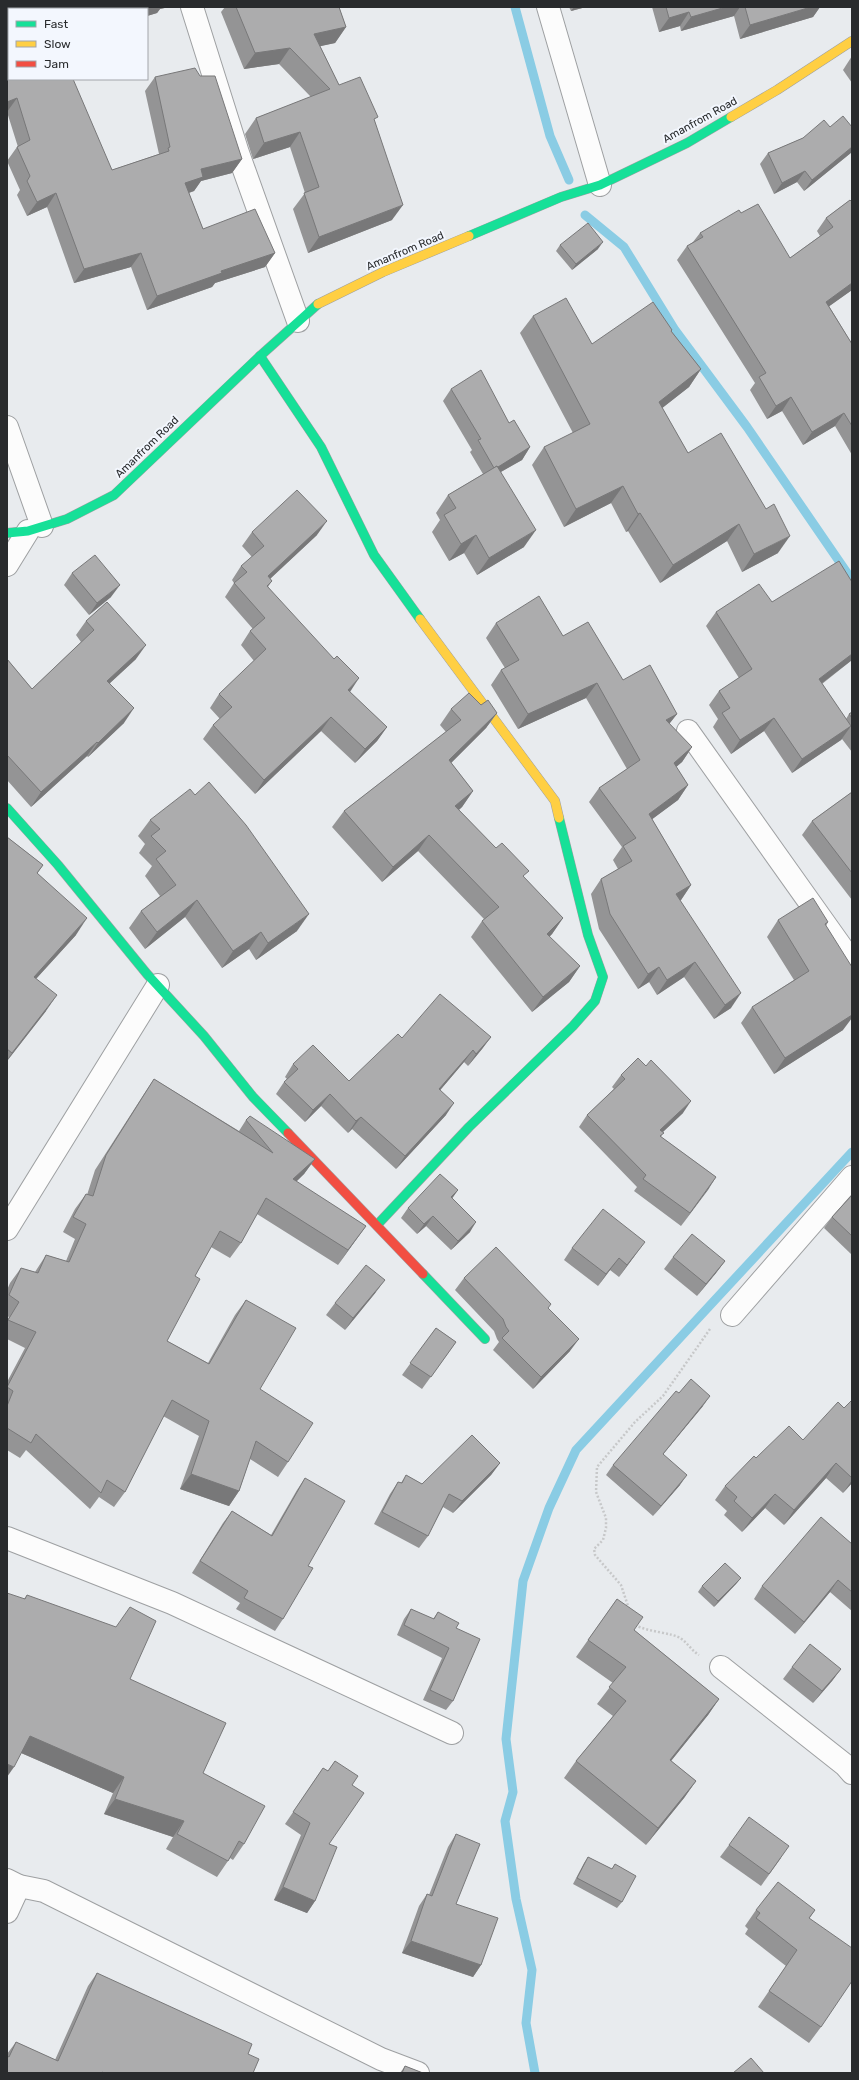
<svg xmlns="http://www.w3.org/2000/svg" width="859" height="2080" viewBox="0 0 859 2080" font-family="Rubik,sans-serif">
	<style>
		.lines { fill: none; stroke-linecap: round; stroke-linejoin: round }
		.stream { stroke: #8acce4; stroke-width: 9 }
		.street-casing { stroke: #9ea0a2; stroke-width: 24 }
		.fast-casing { stroke: #9ea0a2; stroke-width: 10 }
		.slow-casing { stroke: #9ea0a2; stroke-width: 10 }
		.jam-casing { stroke: #9ea0a2; stroke-width: 10 }
		.path { stroke: #c7c8c9; stroke-width: 2.5; stroke-dasharray: 2 2; stroke-linecap: butt }
		.street { stroke: #fcfcfc; stroke-width: 22 }
		.fast { stroke: #16e098; stroke-width: 9 }
		.slow { stroke: #ffcf43; stroke-width: 9 }
		.jam { stroke: #f24e42; stroke-width: 9 }
		.wall { fill: #949495 }
		.shaded-wall { fill: #787879 }
		.building { fill: #acacad; stroke: #787879 }
		.labels { text-anchor: middle; dominant-baseline: central; stroke-width: 4; stroke-linejoin: round; paint-order: stroke }
		.street-label { font-size: 11px; fill: #292b2d; stroke: #f3f7fe }
	</style>
	<rect width="100%" height="100%" fill="#e8ebee"/>
	<g class="lines">
		<!-- stream -->
		<g class="stream">
			<path d="M515,7L550,136L569,180"/>
			<path d="M585,215L624,247L675,330L747,427L852,580"/>
			<path d="M535,2073L526,2023L532,1970L516,1899L505,1821L513,1792L506,1739L523,1581L549,1508L576,1450L852,1152"/>
		</g>
		<!-- street casing -->
		<g class="street-casing">
			<g id="street">
				<path d="M192,7L238,153L298,321"/>
				<path d="M548,7L600,185"/>
				<path d="M7,427L42,526"/>
				<path d="M7,565L28,531"/>
				<path d="M688,731L852,962"/>
				<path d="M7,1229L158,985"/>
				<path d="M732,1315L852,1177"/>
				<path d="M7,1538L172,1603L452,1733"/>
				<path d="M721,1667L845,1765L852,1773"/>
				<path d="M7,1880L19,1886L44,1891L381,2059L418,2073"/>
				<path d="M7,1912L19,1886"/>
			</g>
		</g>
		<!-- fast casing -->
		<g class="fast-casing">
			<g id="fast">
				<path d="M469,236L561,197L600,185L687,143L731,117"/>
				<path d="M260,356L321,447L374,555L420,619"/>
				<path d="M7,533L28,531L67,519L114,495L260,356L318,304"/>
				<path d="M7,808L58,865L147,974L204,1036L253,1097L288,1133"/>
				<path d="M377,1225L469,1127L573,1026L595,1001L603,977L588,935L559,818"/>
				<path d="M423,1274L485,1339"/>
			</g>
		</g>
		<!-- slow casing -->
		<g class="slow-casing">
			<g id="slow">
				<path d="M731,117L777,90L852,41"/>
				<path d="M318,304L383,272L469,236"/>
				<path d="M420,619L555,801L559,818"/>
			</g>
		</g>
		<!-- jam casing -->
		<g class="jam-casing">
			<path id="jam" d="M288,1133L423,1274"/>
		</g>
		<!-- path -->
		<g class="path">
			<path d="M629,1609L621,1585L595,1555L594,1549L603,1540L606,1528V1518L596,1492L597,1467L635,1422L663,1396L710,1329"/>
			<path d="M635,1625C648,1632 673,1633 680,1638C688,1643 691,1650 699,1655"/>
		</g>
		<!-- street -->
		<use href="#street" class="street"/>
		<!-- fast -->
		<use href="#fast" class="fast"/>
		<!-- slow -->
		<use href="#slow" class="slow"/>
		<!-- jam -->
		<use href="#jam" class="jam"/>
	</g>
	<!-- wall -->
	<g class="wall">
		<path d="M38,7H169L160,9L157,13L147,16V9H38Z"/>
		<path d="M225,7H339L346,27L335,43L320,46L339,85L375,122L392,220L308,253L293,209L305,193L290,147L253,159L245,134L256,118L311,97L279,64L244,69L221,12Z"/>
		<path d="M569,7H586L571,11Z"/>
		<path d="M652,7H820L813,17L740,39L734,16L681,31L680,26L659,32Z"/>
		<path d="M7,48L112,170L159,154L145,91L155,77L242,159L232,173L201,181L194,191L189,193L203,229L275,253L265,267L215,283L212,287L147,310L131,267L74,283L47,207L27,216L17,195L20,190L7,161L17,147H18L7,112Z"/>
		<path d="M852,56V83L843,70Z"/>
		<path d="M830,127H852V152L804,191L797,182L774,194L760,164L768,153L803,138Z"/>
		<path d="M850,200L852,290L829,306L852,344V455L835,426L803,445L782,411L767,419L750,390L755,383L677,260L687,246L693,242L700,233L741,213L790,258L820,236L817,231L826,218Z"/>
		<path d="M560,245L598,249L572,270L556,251Z"/>
		<path d="M533,316L592,344L671,331L701,369L689,387L662,408L688,453L778,553L742,572L727,541L660,583L628,531L626,532L611,503L564,527L532,465L544,447L573,433L520,333Z"/>
		<path d="M451,389L509,423L530,447L522,460L501,472L524,547L477,575L464,553L449,561L432,532L440,520L436,513L448,495L483,474L470,452L472,450L443,401Z"/>
		<path d="M252,532L317,535L270,579L272,581L268,587L350,692L387,727L377,741L355,763L321,731L255,794L203,739L213,725L220,719L210,708L219,694L254,661L241,645L250,631L253,629L225,597L234,583L232,580L241,566L252,557L242,546Z"/>
		<path d="M72,573L111,597L89,615L64,585Z"/>
		<path d="M852,582V660L822,684L846,719L849,714L852,712V752L842,739L841,740L792,773L764,731L731,754L713,727L718,719L709,705L719,691L739,678L706,626L716,612L772,602Z"/>
		<path d="M86,621L136,659L110,683L124,723L88,757L87,756L31,807L7,780V659L32,689L81,642L76,635Z"/>
		<path d="M496,623L563,636L623,680L677,714L669,724L692,747L682,762L676,767L688,785L678,800L652,819L691,885L681,900L680,901L731,1008L714,1019L684,977L657,995L649,982L638,989L599,929L591,894L601,879L618,869L613,860L622,847L589,802L599,788L627,769L586,698L518,729L491,685L501,670L505,668L486,638Z"/>
		<path d="M481,705L497,713L486,728L451,763L473,791L462,807L459,810L563,918L552,934L549,937L580,966L569,982L532,1012L471,937L482,921L484,919L418,851L382,882L332,827L344,811L446,732L440,725L451,709Z"/>
		<path d="M852,792V900L802,835L812,821Z"/>
		<path d="M150,820L297,931L256,960L249,949L222,968L185,917L145,949L129,928L141,911L160,896L145,876L152,866L139,853L145,844L138,836Z"/>
		<path d="M7,837L43,865L37,874L76,935L36,979L46,1011L7,1061Z"/>
		<path d="M778,920L828,922L826,926L843,1030L774,1074L741,1023L752,1007L794,980L767,937Z"/>
		<path d="M491,1037L482,1049L468,1066L464,1062L440,1090L446,1115L396,1169L352,1129L348,1133L321,1106L305,1122L276,1094L284,1082L287,1079L285,1077L293,1064L349,1081L402,1038Z"/>
		<path d="M621,1075L683,1113L663,1132L661,1137L716,1177L681,1226L634,1191L637,1187L579,1127L587,1115L614,1089L612,1087Z"/>
		<path d="M154,1079L239,1131L246,1120L315,1159L304,1174L296,1182L366,1226L338,1265L257,1214L241,1243L230,1258L211,1247L195,1276L167,1341L208,1363L235,1315L246,1300L260,1389L288,1462L278,1477L250,1459L239,1491L229,1506L180,1489L199,1436L163,1416L125,1492L114,1507L99,1497L90,1509L26,1450L20,1458L7,1450V1382L25,1348L7,1339V1320L9,1317L7,1316V1290L10,1283L21,1268L35,1272L46,1255L66,1261L75,1239L63,1232L75,1209L86,1194L87,1195L95,1170L144,1094Z"/>
		<path d="M458,1190L452,1198L470,1232L451,1250L426,1226L417,1234L401,1218L408,1208Z"/>
		<path d="M852,1195V1253L851,1254L824,1228L832,1217Z"/>
		<path d="M572,1248L636,1254L619,1277L610,1270L598,1286L564,1260Z"/>
		<path d="M673,1257L725,1261L716,1273L697,1296L664,1269Z"/>
		<path d="M464,1278L548,1308L570,1351L533,1389L493,1350L499,1342L497,1339L494,1331L455,1290Z"/>
		<path d="M376,1292L345,1330L326,1315L335,1303Z"/>
		<path d="M436,1328L456,1342L422,1389L402,1375Z"/>
		<path d="M679,1393L703,1406L663,1454L680,1485L653,1516L606,1475L613,1465Z"/>
		<path d="M852,1400V1483L843,1493L826,1478L784,1525L765,1508L742,1532L724,1515L727,1511L715,1500L725,1486L756,1458L803,1440L844,1408Z"/>
		<path d="M500,1463L491,1475L453,1513L443,1507L428,1536L419,1548L374,1524L390,1494L398,1482L401,1483L406,1475L422,1484Z"/>
		<path d="M305,1478L308,1566L283,1619L275,1631L236,1609L240,1603L192,1573L223,1523L232,1511L271,1535L297,1490Z"/>
		<path d="M852,1544V1611L830,1592L795,1634L754,1599L762,1586Z"/>
		<path d="M741,1578L736,1584L714,1607L698,1592L702,1586Z"/>
		<path d="M27,1595L130,1679L203,1773L244,1844L233,1860L230,1858L217,1877L166,1849L173,1837L104,1814L113,1793L21,1753L24,1599Z"/>
		<path d="M617,1599L634,1630L719,1699L708,1715L671,1761L696,1781L684,1798L646,1845L564,1778L576,1761L613,1716L597,1704L613,1683L576,1657Z"/>
		<path d="M411,1609L433,1619L438,1612L456,1628L453,1701L446,1710L423,1700L442,1658L397,1635L404,1619Z"/>
		<path d="M792,1667L841,1669L832,1681L813,1703L783,1679Z"/>
		<path d="M335,1761L352,1785L329,1844L315,1901L307,1913L274,1900L301,1835L285,1824L323,1768L328,1771Z"/>
		<path d="M456,1834V1904L481,1965L473,1977L402,1953L419,1906L427,1894L429,1895L448,1847Z"/>
		<path d="M729,1845L781,1858L761,1886L720,1857Z"/>
		<path d="M588,1857L612,1869L615,1864L622,1902L617,1908L573,1884L584,1863Z"/>
		<path d="M756,1910H815L809,1919L821,2027L809,2043L758,2007L786,1966L745,1934L748,1929L745,1926Z"/>
		<path d="M97,1973L248,2054L253,2073H7V2054L16,2042L55,2060L88,1986Z"/>
		<path d="M405,2066L423,2073H400Z"/>
	</g>
	<!-- shaded-wall -->
	<g class="shaded-wall">
		<path d="M144,7H169L160,9L157,13L147,16V9H138Z"/>
		<path d="M574,7H586L571,11Z"/>
		<path d="M726,7H740L734,16L681,31L691,17Z"/>
		<path d="M811,7H820L813,17L740,39L750,25Z"/>
		<path d="M689,12L680,26L659,32L669,18Z"/>
		<path d="M346,27L335,43L303,50L314,34Z"/>
		<path d="M290,48L279,64L244,69L255,53Z"/>
		<path d="M17,98L7,112V102Z"/>
		<path d="M300,132L290,147L253,159L264,143Z"/>
		<path d="M852,147V152L804,191L812,180Z"/>
		<path d="M242,159L232,173L201,181L194,191L175,197L185,183L201,169Z"/>
		<path d="M805,171L797,182L774,194L782,183Z"/>
		<path d="M56,193L47,207L27,216L37,202Z"/>
		<path d="M403,205L392,220L308,253L319,237Z"/>
		<path d="M603,242L598,249L572,270L576,264Z"/>
		<path d="M141,253L131,267L74,283L84,269Z"/>
		<path d="M275,253L265,267L215,283L212,287L147,310L157,296L221,271Z"/>
		<path d="M852,283V290L817,315L826,302Z"/>
		<path d="M701,369L689,387L647,420L659,402Z"/>
		<path d="M791,397L782,411L767,419L776,406Z"/>
		<path d="M844,413L835,426L803,445L812,432Z"/>
		<path d="M530,447L522,460L486,480L495,468Z"/>
		<path d="M623,486L611,503L564,527L576,509Z"/>
		<path d="M640,513L628,531L626,532L638,514Z"/>
		<path d="M327,521L317,535L258,590L268,576Z"/>
		<path d="M739,524L727,541L660,583L673,565Z"/>
		<path d="M536,530L524,547L477,575L489,558Z"/>
		<path d="M476,535L464,553L449,561L461,544Z"/>
		<path d="M790,536L778,553L742,572L754,554Z"/>
		<path d="M120,585L111,597L89,615L97,603Z"/>
		<path d="M146,645L136,659L97,695L107,681Z"/>
		<path d="M852,654V660L809,693L819,679Z"/>
		<path d="M359,678L350,692L348,690Z"/>
		<path d="M597,683L586,698L518,729L528,714Z"/>
		<path d="M134,708L124,723L88,757L98,743Z"/>
		<path d="M497,713L486,728L438,776L449,760Z"/>
		<path d="M677,714L666,728V720Z"/>
		<path d="M331,717L321,731L255,794L264,780Z"/>
		<path d="M774,718L764,731L731,754L740,740Z"/>
		<path d="M851,726L841,740L792,773L802,759Z"/>
		<path d="M387,727L377,741L355,763L365,749Z"/>
		<path d="M97,742L87,756L31,807L41,792Z"/>
		<path d="M692,747L682,762L663,778L674,763Z"/>
		<path d="M688,785L678,800L639,829L649,814Z"/>
		<path d="M473,791L462,807L444,822L455,806Z"/>
		<path d="M429,835L418,851L382,882L393,867Z"/>
		<path d="M691,885L681,900L666,909L676,894Z"/>
		<path d="M197,900L185,917L145,949L157,932Z"/>
		<path d="M309,914L297,931L256,960L268,943Z"/>
		<path d="M87,918L76,935L23,993L34,977Z"/>
		<path d="M563,918L552,934L536,950L547,934Z"/>
		<path d="M261,932L249,949L222,968L233,951Z"/>
		<path d="M695,962L684,977L657,995L667,980Z"/>
		<path d="M580,966L569,982L532,1012L543,997Z"/>
		<path d="M659,967L649,982L638,989L648,974Z"/>
		<path d="M741,993L731,1008L714,1019L725,1005Z"/>
		<path d="M57,995L46,1011L7,1061V1060L12,1053Z"/>
		<path d="M852,1008V1018L843,1030L774,1074L785,1058Z"/>
		<path d="M491,1037L482,1049L468,1066L476,1054Z"/>
		<path d="M473,1050L464,1062L431,1101L439,1089Z"/>
		<path d="M330,1094L321,1106L305,1122L313,1110Z"/>
		<path d="M691,1101L683,1113L652,1142L660,1130Z"/>
		<path d="M454,1103L446,1115L396,1169L405,1156Z"/>
		<path d="M361,1117L352,1129L348,1133L356,1121Z"/>
		<path d="M315,1159L304,1174L282,1195L293,1179Z"/>
		<path d="M716,1177L708,1190L681,1226L690,1213Z"/>
		<path d="M458,1190L451,1200V1197Z"/>
		<path d="M433,1216L426,1226L417,1234L424,1224Z"/>
		<path d="M476,1222L470,1232L451,1250L458,1241Z"/>
		<path d="M366,1226L355,1241L338,1265L348,1250Z"/>
		<path d="M645,1242L636,1254L619,1277L627,1265Z"/>
		<path d="M619,1258L598,1286L606,1274Z"/>
		<path d="M725,1261L716,1273L697,1296L706,1284Z"/>
		<path d="M385,1280L376,1292L345,1330L353,1318Z"/>
		<path d="M579,1339L570,1351L533,1389L541,1377Z"/>
		<path d="M710,1396L703,1406L655,1464L663,1454Z"/>
		<path d="M500,1463L491,1475L453,1513L462,1501Z"/>
		<path d="M836,1463L826,1478L784,1525L794,1510Z"/>
		<path d="M191,1474L239,1491L229,1506L180,1489Z"/>
		<path d="M687,1475L680,1485L653,1516L661,1506Z"/>
		<path d="M852,1480V1483L843,1493Z"/>
		<path d="M775,1494L765,1508L742,1532L752,1518Z"/>
		<path d="M741,1578L736,1584L714,1607L718,1601Z"/>
		<path d="M838,1580L830,1592L795,1634L804,1622Z"/>
		<path d="M841,1669L832,1681L813,1703L822,1691Z"/>
		<path d="M719,1699L708,1715L658,1777L670,1760Z"/>
		<path d="M30,1736L124,1777L113,1793L19,1752Z"/>
		<path d="M7,1764L14,1767L7,1777Z"/>
		<path d="M696,1781L684,1798L646,1845L658,1828Z"/>
		<path d="M115,1799L184,1821L173,1837L104,1814Z"/>
		<path d="M283,1887L315,1901L307,1913L274,1900Z"/>
		<path d="M411,1941L481,1965L473,1977L402,1953Z"/>
	</g>
	<!-- building -->
	<g class="building">
		<path d="M51,7H144L138,9H52Z"/>
		<path d="M236,7H339L346,27L314,34L339,85L360,77L378,117L374,119L403,205L319,237L304,193L319,187L300,132L264,143L256,118L330,89L290,48L255,53Z"/>
		<path d="M666,7H726L691,17L689,12L669,18Z"/>
		<path d="M745,7H811L750,25Z"/>
		<path d="M9,47V79H73L112,170L169,151L168,148L170,147L155,77L195,68L200,76H215L242,159L201,169L203,177L185,183L203,229L255,209L275,253L221,271L222,273L157,296L141,253L84,269L56,193L37,202L27,181L30,176L17,147L30,140L17,98L7,102V48Z"/>
		<path d="M843,116L852,127V147L812,180L805,171L782,183L768,153L803,138L824,120L830,127Z"/>
		<path d="M850,200L852,202V283L826,302L852,344V426L844,413L812,432L791,397L776,406L759,377L766,373L687,246L703,237L700,233L739,210L741,213L758,204L790,258L833,227L826,218Z"/>
		<path d="M588,223L603,242L576,264L560,245Z"/>
		<path d="M566,298L592,344L653,302L672,330L671,331L701,369L659,402L688,453L721,433L766,509L774,504L790,536L754,554L739,524L673,565L640,513L638,514L623,486L576,509L544,447L590,424L533,316Z"/>
		<path d="M481,370L509,423L514,420L530,447L498,467L497,466L494,468L478,440L481,439L451,389Z"/>
		<path d="M497,466L536,530L489,558L476,535L461,544L444,515L456,508L448,495Z"/>
		<path d="M297,490L327,521L268,576L272,581L267,586L334,659L337,656L359,678L348,690L387,727L365,749L331,717L264,780L213,725L232,707L219,694L266,649L250,631L265,618L234,583L247,572L241,566L264,546L252,532Z"/>
		<path d="M95,555L120,585L97,603L72,573Z"/>
		<path d="M839,561L852,582V654L819,679L851,726L802,759L774,718L740,740L722,713L730,708L719,691L752,669L716,612L759,584L772,602Z"/>
		<path d="M539,596L563,636L588,622L623,680L650,665L677,714L666,720L692,747L674,763L688,785L649,814L691,885L676,894L741,993L725,1005L695,962L667,980L659,967L648,974L610,914L601,879L632,861L623,846L636,838L599,788L640,760L597,683L528,714L501,670L519,660L496,623Z"/>
		<path d="M107,602L146,645L107,681L134,708L98,743L97,742L41,792L7,755V754L8,753L7,752V659L32,689L94,630L86,621Z"/>
		<path d="M469,693L481,705L488,700L497,713L449,760L473,791L455,806L496,848L502,843L529,871L523,876L563,918L547,934L580,966L543,997L482,921L499,907L429,835L393,867L344,811L461,720L451,709Z"/>
		<path d="M852,712V718L849,714Z"/>
		<path d="M209,782L246,825L309,914L268,943L261,932L233,951L197,900L157,932L141,911L176,885L156,859L166,851L151,836L160,829L150,820L190,789L195,795Z"/>
		<path d="M852,792V873L812,821Z"/>
		<path d="M7,837L43,865L37,873L87,918L34,977L57,995L12,1053L7,1049Z"/>
		<path d="M813,898L828,922L825,924L852,967V1008H851L852,1009V1015L785,1058L752,1007L809,971L778,920Z"/>
		<path d="M440,994L491,1037L476,1054L473,1050L439,1089L454,1103L405,1156L361,1117L356,1121L330,1094L313,1110L284,1082L298,1069L293,1064L313,1045L349,1081L398,1034L402,1038Z"/>
		<path d="M638,1058L646,1066L651,1060L691,1101L660,1130L664,1133L660,1136L716,1177L690,1213L643,1179L646,1175L587,1115L625,1079L621,1075Z"/>
		<path d="M154,1079L273,1153L246,1120L250,1116L315,1159L293,1179L366,1226L348,1250L266,1198L241,1243L220,1231L195,1276L200,1279L167,1341L209,1364L246,1300L296,1328L260,1389L313,1423L288,1462L256,1441L239,1491L191,1474L209,1421L172,1400L125,1492L107,1480L101,1493L36,1434L31,1443L7,1428V1406L13,1391L7,1387L36,1332L8,1320L19,1302L9,1295L21,1268L38,1273L46,1255L69,1262L86,1224L73,1217L86,1194L93,1196L106,1155Z"/>
		<path d="M440,1174L458,1190L451,1197L476,1222L458,1241L433,1216L424,1224L408,1208Z"/>
		<path d="M852,1195V1236L832,1217Z"/>
		<path d="M603,1209L645,1242L627,1265L619,1258L606,1274L572,1248Z"/>
		<path d="M692,1234L725,1261L706,1284L673,1257Z"/>
		<path d="M496,1247L551,1304L548,1308L579,1339L541,1377L502,1338L509,1331L506,1327L503,1319L464,1278Z"/>
		<path d="M366,1265L385,1280L353,1318L335,1303Z"/>
		<path d="M436,1328L456,1342L431,1377L410,1363Z"/>
		<path d="M691,1379L710,1396L663,1454L687,1475L661,1506L613,1465L676,1391L679,1393Z"/>
		<path d="M852,1400V1478L836,1463L794,1510L775,1494L752,1518L734,1501L737,1497L725,1486L754,1456L756,1458L789,1426L803,1440L838,1402L844,1408Z"/>
		<path d="M472,1435L500,1463L462,1501L449,1494L428,1536L382,1512L398,1482L402,1483L406,1475L422,1484Z"/>
		<path d="M305,1478L345,1501L308,1566L313,1568L283,1619L244,1598L248,1591L200,1561L232,1511L272,1536Z"/>
		<path d="M821,1517L852,1544V1592L838,1580L804,1622L762,1586Z"/>
		<path d="M725,1563L741,1578L718,1601L702,1586Z"/>
		<path d="M7,1593L25,1599L27,1595L116,1627L130,1607L156,1621L130,1679L226,1723L203,1773L265,1806L244,1844L239,1841L228,1861L177,1834L184,1821L115,1799L124,1777L30,1736L14,1767L7,1764Z"/>
		<path d="M617,1599L643,1617L634,1630L719,1699L670,1760L696,1781L658,1828L576,1761L626,1701L609,1687L626,1667L588,1640Z"/>
		<path d="M411,1609L434,1619L438,1612L459,1623L456,1628L480,1639L453,1701L430,1690L449,1648L404,1625Z"/>
		<path d="M810,1644L841,1669L822,1691L792,1667Z"/>
		<path d="M335,1761L358,1776L352,1785L364,1793L329,1844L337,1847L315,1901L283,1887L310,1823L293,1812L323,1768L328,1771Z"/>
		<path d="M749,1817L789,1846L769,1874L729,1845Z"/>
		<path d="M456,1834L480,1844L456,1904L498,1918L481,1965L411,1941L427,1894L432,1896Z"/>
		<path d="M588,1857L612,1869L615,1864L636,1876L622,1902L577,1878Z"/>
		<path d="M778,1882L815,1910L809,1918L852,1948V1981L821,2027L769,1991L797,1950L756,1918L760,1913L756,1910Z"/>
		<path d="M97,1973L252,2044L248,2054L259,2059L253,2073H104L102,2072V2073H7V2056L9,2057L16,2042L58,2061Z"/>
		<path d="M751,2058L764,2073H733Z"/>
		<path d="M405,2066L423,2073H402Z"/>
	</g>
	<g class="labels">
		<!-- street labels -->
		<g class="street-label">
			<text transform="translate(700 120) rotate(-29)">Amanfrom Road</text>
			<text transform="translate(405 251) rotate(-23)">Amanfrom Road</text>
			<text transform="translate(147 447) rotate(-44)">Amanfrom Road</text>
		</g>
	</g>
	<!-- border -->
	<rect width="859" height="2080" fill="none" stroke="#292b2d" stroke-width="16"/>
	<!-- legend -->
	<rect x="8" y="8" width="140" height="72" fill="#f3f7fe" stroke="#a2a5aa"/>
	<rect x="16" y="21" width="20" height="6" fill="#16e098" stroke="#a2a5aa"/>
	<text x="44" y="28" font-size="12" fill="#292b2d">Fast</text>
	<rect x="16" y="41" width="20" height="6" fill="#ffcf43" stroke="#a2a5aa"/>
	<text x="44" y="48" font-size="12" fill="#292b2d">Slow</text>
	<rect x="16" y="61" width="20" height="6" fill="#f24e42" stroke="#a2a5aa"/>
	<text x="44" y="68" font-size="12" fill="#292b2d">Jam</text>
</svg>
